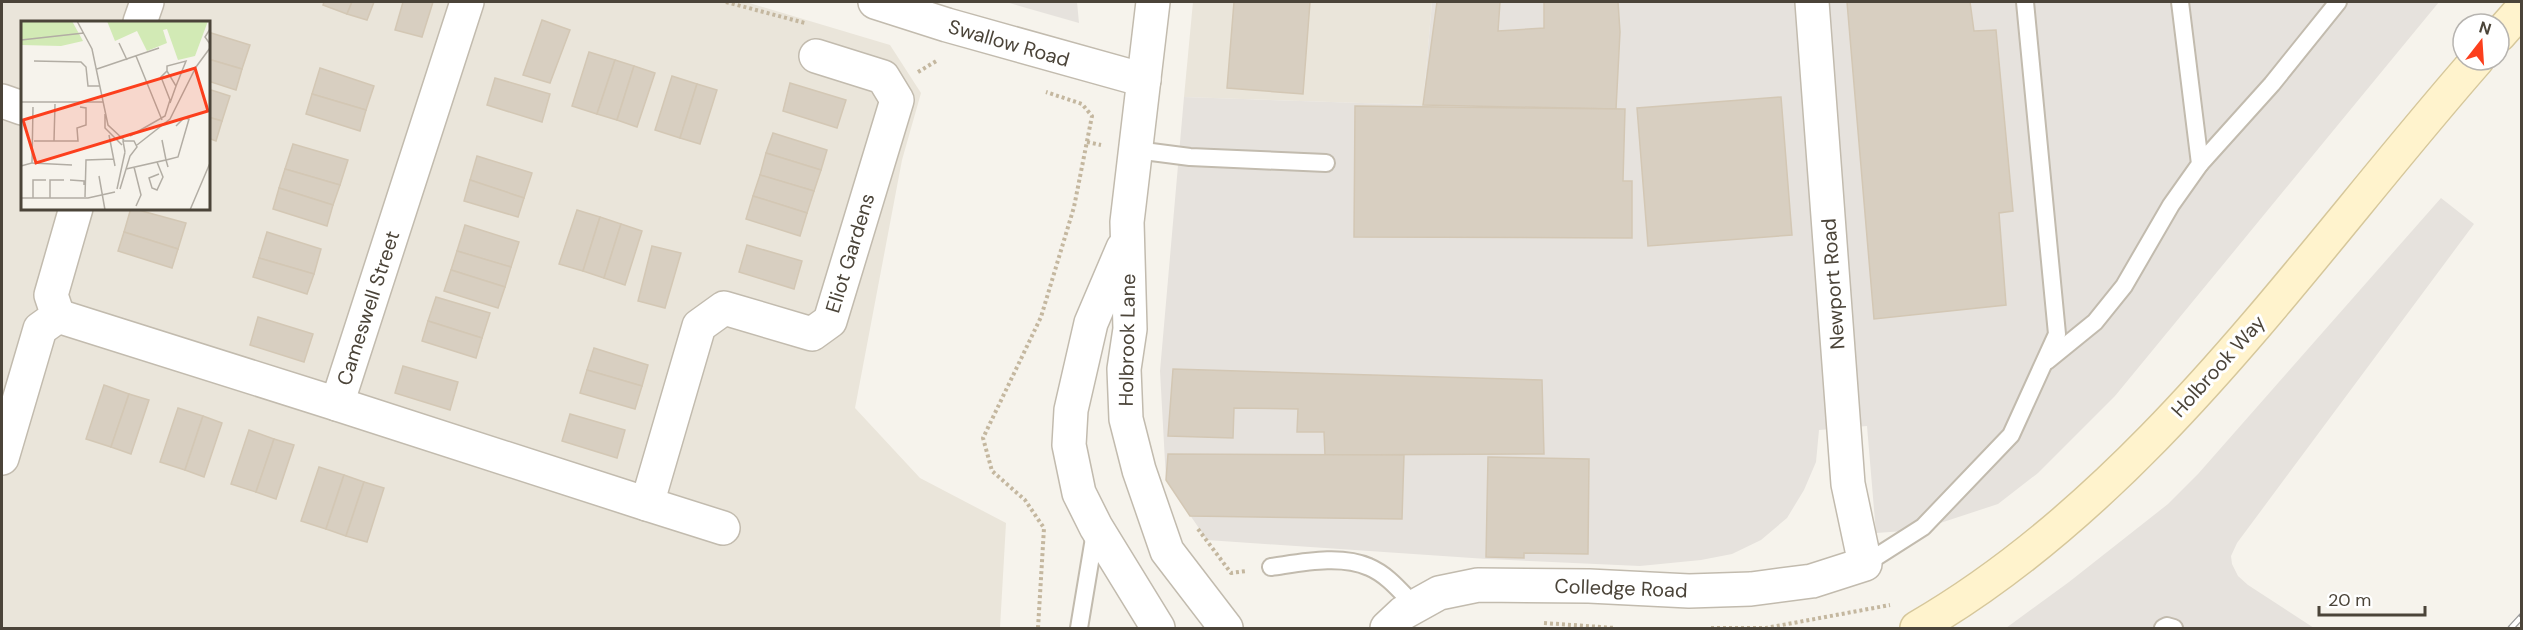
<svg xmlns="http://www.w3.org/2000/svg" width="2523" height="630" viewBox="0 0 2523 630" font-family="'DM Sans',sans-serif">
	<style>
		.residential { fill: #eae5da; fill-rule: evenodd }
		.industrial { fill: #e6e2dd }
		.building { fill: #d8cfc1; stroke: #d3c7b4; stroke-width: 1.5 }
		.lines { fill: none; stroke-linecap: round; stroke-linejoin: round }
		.service-casing { stroke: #c2bbae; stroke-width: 20 }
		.minor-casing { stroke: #c2bbae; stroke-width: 36 }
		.tertiary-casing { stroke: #c2bbae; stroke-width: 36 }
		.secondary-casing { stroke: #d6c79b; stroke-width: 36 }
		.path { stroke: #c4b79f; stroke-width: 4; stroke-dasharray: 3 3; stroke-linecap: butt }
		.service { stroke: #fff; stroke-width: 16 }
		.minor { stroke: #fff; stroke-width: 33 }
		.tertiary { stroke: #fff; stroke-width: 33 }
		.secondary { stroke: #fff3cd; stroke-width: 33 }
		.rail-casing { stroke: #9a9a9a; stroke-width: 7 }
		.rail { stroke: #fff; stroke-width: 4.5; stroke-dasharray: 14; stroke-linecap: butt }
		.labels { text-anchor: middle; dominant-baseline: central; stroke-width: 6; stroke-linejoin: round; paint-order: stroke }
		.street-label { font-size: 20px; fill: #4b4439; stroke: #fff }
		.inset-road { fill: none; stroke: #b2ada4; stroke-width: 1.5 }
		.view { fill: #fc3f1d; fill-opacity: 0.15; stroke: #fc3f1d; stroke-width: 3 }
		.inset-edge { fill: none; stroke: #4b4439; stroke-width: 3 }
	</style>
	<rect width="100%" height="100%" fill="#f6f3ec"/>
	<!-- residential -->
	<g class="residential">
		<path d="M2,2H746L890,45L921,93L902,160L855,408L920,478L1006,523L1000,628H2ZM22,22H208V208H22Z"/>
		<path d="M1193,2H1432L1423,105L1184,97Z"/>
	</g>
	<!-- industrial -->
	<g class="industrial">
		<path d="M1006,2H1077L1079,23Z"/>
		<path d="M1432,2H2439L2115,396L2038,473L1998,504L1919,530L1876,533L1867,426L1819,430L1816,462L1804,490L1787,518L1761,540L1732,554L1701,560L1640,566L1487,559L1207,540L1166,480L1160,371L1184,97L1423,105Z"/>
		<path d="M2441,198L2474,224L2237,543L2231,556L2232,564L2238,576L2248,585L2314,628H2006L2069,582L2168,504L2198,474Z"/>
	</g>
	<!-- building -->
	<g class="building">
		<path d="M324,2H352L347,14L323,5Z"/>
		<path d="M352,2H374L367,20L347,14Z"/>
		<path d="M403,2H433L422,37L395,30Z"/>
		<path d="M1234,2H1310L1303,94L1227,88Z"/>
		<path d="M1437,2H1500L1498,31L1544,28V2H1618L1620,32L1616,109L1423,105Z"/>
		<path d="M1847,2H1970L1974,31L1996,30L2013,211L1999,213L2006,305L1874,319Z"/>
		<path d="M542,20L570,30L550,83L523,75Z"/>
		<path d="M208,32L250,45L242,69L208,59Z"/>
		<path d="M589,52L615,60L597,114L572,106Z"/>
		<path d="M208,59L242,69L236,90L208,81Z"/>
		<path d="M615,60L634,66L617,120L597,114Z"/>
		<path d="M634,66L655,73L637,127L617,120Z"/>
		<path d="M320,68L374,86L366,110L312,94Z"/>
		<path d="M672,76L697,84L680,138L655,130Z"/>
		<path d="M495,78L550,94L542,122L487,105Z"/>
		<path d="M790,83L846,100L837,128L783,111Z"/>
		<path d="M697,84L717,90L700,144L680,138Z"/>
		<path d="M208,89L230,96L222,121L208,117Z"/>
		<path d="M312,94L366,110L360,131L306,114Z"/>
		<path d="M1781,97L1792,235L1648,246L1637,108Z"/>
		<path d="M1355,106L1625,109L1623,181H1632V238L1354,237Z"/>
		<path d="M208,117L222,121L216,141L208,138Z"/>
		<path d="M773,133L827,150L821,170L766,153Z"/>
		<path d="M293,144L348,160L340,185L285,169Z"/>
		<path d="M766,153L821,170L814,191L760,175Z"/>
		<path d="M477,156L532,173L524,198L470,180Z"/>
		<path d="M285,169L340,185L333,205L279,188Z"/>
		<path d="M760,175L814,191L807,213L753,196Z"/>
		<path d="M470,180L524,198L518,217L464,201Z"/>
		<path d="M279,188L333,205L327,226L273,209Z"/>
		<path d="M753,196L807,213L800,236L746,219Z"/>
		<path d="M131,208L186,223L178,249L124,232Z"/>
		<path d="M577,210L600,217L583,271L559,264Z"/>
		<path d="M600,217L621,224L604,278L583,271Z"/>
		<path d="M621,224L642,231L625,285L604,278Z"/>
		<path d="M465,225L519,242L511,267L457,251Z"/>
		<path d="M124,232L178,249L172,268L118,251Z"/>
		<path d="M267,232L321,249L314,274L259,258Z"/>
		<path d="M747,245L802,261L794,289L739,272Z"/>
		<path d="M652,246L681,253L665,308L638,301Z"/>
		<path d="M457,251L511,267L505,287L451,270Z"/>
		<path d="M259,258L314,274L307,294L253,277Z"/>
		<path d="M451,270L505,287L498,308L444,291Z"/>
		<path d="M436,297L490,313L482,338L428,321Z"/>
		<path d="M258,317L313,334L304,362L250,345Z"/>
		<path d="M428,321L482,338L476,358L422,341Z"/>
		<path d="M594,348L648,365L642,386L587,370Z"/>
		<path d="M403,366L458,382L450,410L395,393Z"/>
		<path d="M1173,369L1542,380L1544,454L1325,455L1324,432H1297L1298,409L1234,408L1233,438L1168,436Z"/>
		<path d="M587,370L642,386L635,409L580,393Z"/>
		<path d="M104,385L129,394L111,447L86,439Z"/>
		<path d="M129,394L149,400L131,454L111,447Z"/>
		<path d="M178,408L203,416L185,470L160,462Z"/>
		<path d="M570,414L625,430L617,458L562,441Z"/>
		<path d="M203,416L222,423L204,477L185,470Z"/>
		<path d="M249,430L274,439L256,492L231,484Z"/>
		<path d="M274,439L294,445L276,499L256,492Z"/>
		<path d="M1168,454L1404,455L1402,519L1190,516L1166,480Z"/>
		<path d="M1488,457L1589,459L1588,554L1524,553V558L1486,557Z"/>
		<path d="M319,467L344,475L326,529L301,521Z"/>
		<path d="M344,475L364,482L346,536L326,529Z"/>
		<path d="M364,482L384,488L367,542L346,536Z"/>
	</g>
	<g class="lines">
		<!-- service casing -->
		<g class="service-casing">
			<g id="service">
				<path d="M1136,150L1190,157L1326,163"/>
				<path d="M2200,164L2272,84L2338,2"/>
				<path d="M2047,361L2095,322L2124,286L2171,205L2200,164L2180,2"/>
				<path d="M1865,564L1923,527L2011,435L2057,334L2025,2"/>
				<path d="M1271,567C1300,563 1340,554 1369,567C1388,575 1401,592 1415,606"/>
				<path d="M1079,628L1095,532"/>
				<path d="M2163,628L2167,626L2174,628"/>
			</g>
		</g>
		<!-- minor casing -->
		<g class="minor-casing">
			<g id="minor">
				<path d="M875,2L947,25L1144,80"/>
				<path d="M140,22L147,2"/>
				<path d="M2,101L22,108"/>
				<path d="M58,316L337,404L467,2"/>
				<path d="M337,404L647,504L699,326L724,308L812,334L830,321L897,100L883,77L816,56"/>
				<path d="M2,458L40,329L58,316L51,295L76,208"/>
				<path d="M647,504L723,528"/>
				<path d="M1387,628L1403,613L1439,593L1478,585L1589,586L1689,591L1751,589L1812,581L1865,564L1848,484L1812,2"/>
			</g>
		</g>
		<!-- tertiary casing -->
		<g class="tertiary-casing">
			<g id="tertiary">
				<path d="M1153,2L1127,222L1130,329L1124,369L1126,419L1139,470L1167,551L1226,628"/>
				<path d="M1123,248L1091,323L1071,410L1069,445L1079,493L1096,527L1158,628"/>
			</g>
		</g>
		<!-- secondary casing -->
		<g class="secondary-casing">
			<g id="secondary">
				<path d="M2499,35L2522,9"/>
				<path d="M1917,628C2147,495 2305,256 2477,60"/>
			</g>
		</g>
		<!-- path -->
		<g class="path">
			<path d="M726,2L805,23"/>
			<path d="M918,72L938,60"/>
			<path d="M1087,142L1101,145"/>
			<path d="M1198,529L1231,573L1246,571"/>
			<path d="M1544,623L1615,628"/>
			<path d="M1038,628L1044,528L1025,500L992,471L983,438L1041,317L1074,207L1092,116L1082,104L1046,92"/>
			<path d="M1711,628H1766L1890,605"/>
		</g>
		<!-- service -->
		<use href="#service" class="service"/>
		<!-- minor -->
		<use href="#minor" class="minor"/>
		<!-- tertiary -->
		<use href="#tertiary" class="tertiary"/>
		<!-- secondary -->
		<use href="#secondary" class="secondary"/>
		<!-- rail casing -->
		<g class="rail-casing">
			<path id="rail" d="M2511,628L2522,616"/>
		</g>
		<!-- rail -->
		<use href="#rail" class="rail"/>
	</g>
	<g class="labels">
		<!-- street labels -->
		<g class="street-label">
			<text transform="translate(1009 43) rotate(16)">Swallow Road</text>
			<text transform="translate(850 253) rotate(-73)">Eliot Gardens</text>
			<text transform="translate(1833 284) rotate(-94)">Newport Road</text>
			<text transform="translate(368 308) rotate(-72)">Cameswell Street</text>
			<text transform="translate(1127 340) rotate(-89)">Holbrook Lane</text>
			<text transform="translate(2218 366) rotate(-48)">Holbrook Way</text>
			<text transform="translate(1621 588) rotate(2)">Colledge Road</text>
		</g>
	</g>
	<!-- overview -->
	<g transform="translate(21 21)">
		<rect width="189" height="189" fill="#f6f3ec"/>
		<path d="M0,0H51L62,20L40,25L0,24ZM86,0H187L174,35L157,39L146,8L142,9L146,22L126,30L116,10L94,20Z" fill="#d2eab5"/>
		<path class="inset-road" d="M56,0L71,28L87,104L103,119M189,8L184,16L189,23M0,19L63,12M98,22L106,39M115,35L141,99M13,40L60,41L65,46L67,65H79M76,48L138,27M146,50V45L165,40L155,65M0,81H82M84,93V107L101,124M88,114L94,145M109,115L144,95L149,79L140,56L146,50L155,65L149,82M141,119L145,139L157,136L168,98L163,97L155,105M13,120H33L34,83M33,120H57L56,107L65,104V87L59,86M116,124L149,98L175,46L189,27M136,141L142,156L136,169L131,167L128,157L138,153M11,142L51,144M0,145L11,142L12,86M113,146L120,174L115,185M105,148L145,139L147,146M78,155L84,189M49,159L63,160V164M96,168L104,131M99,168L109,135L116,126L113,120H102L104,131M64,176L65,139L93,138M0,177H67L94,171M12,177V159H25M29,177V159H43M169,189L189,142"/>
		<path class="view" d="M174,47L187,90L15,142L2,99Z"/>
		<rect width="189" height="189" class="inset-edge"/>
	</g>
	<!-- border -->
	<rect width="2523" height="630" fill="none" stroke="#4b4439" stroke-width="6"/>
	<!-- north arrow -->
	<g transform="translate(2481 42) rotate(17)"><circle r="28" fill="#ffffff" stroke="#b7b4b0" stroke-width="1.5"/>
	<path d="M0-4.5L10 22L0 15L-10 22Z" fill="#fc3f1d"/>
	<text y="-9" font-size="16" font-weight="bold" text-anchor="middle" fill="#4b4439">N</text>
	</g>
	<!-- scale -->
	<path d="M2319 606v9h106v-9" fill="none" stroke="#4b4439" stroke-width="3"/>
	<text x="2328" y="606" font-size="18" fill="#4b4439" stroke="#ffffff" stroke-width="4.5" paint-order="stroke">20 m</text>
</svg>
